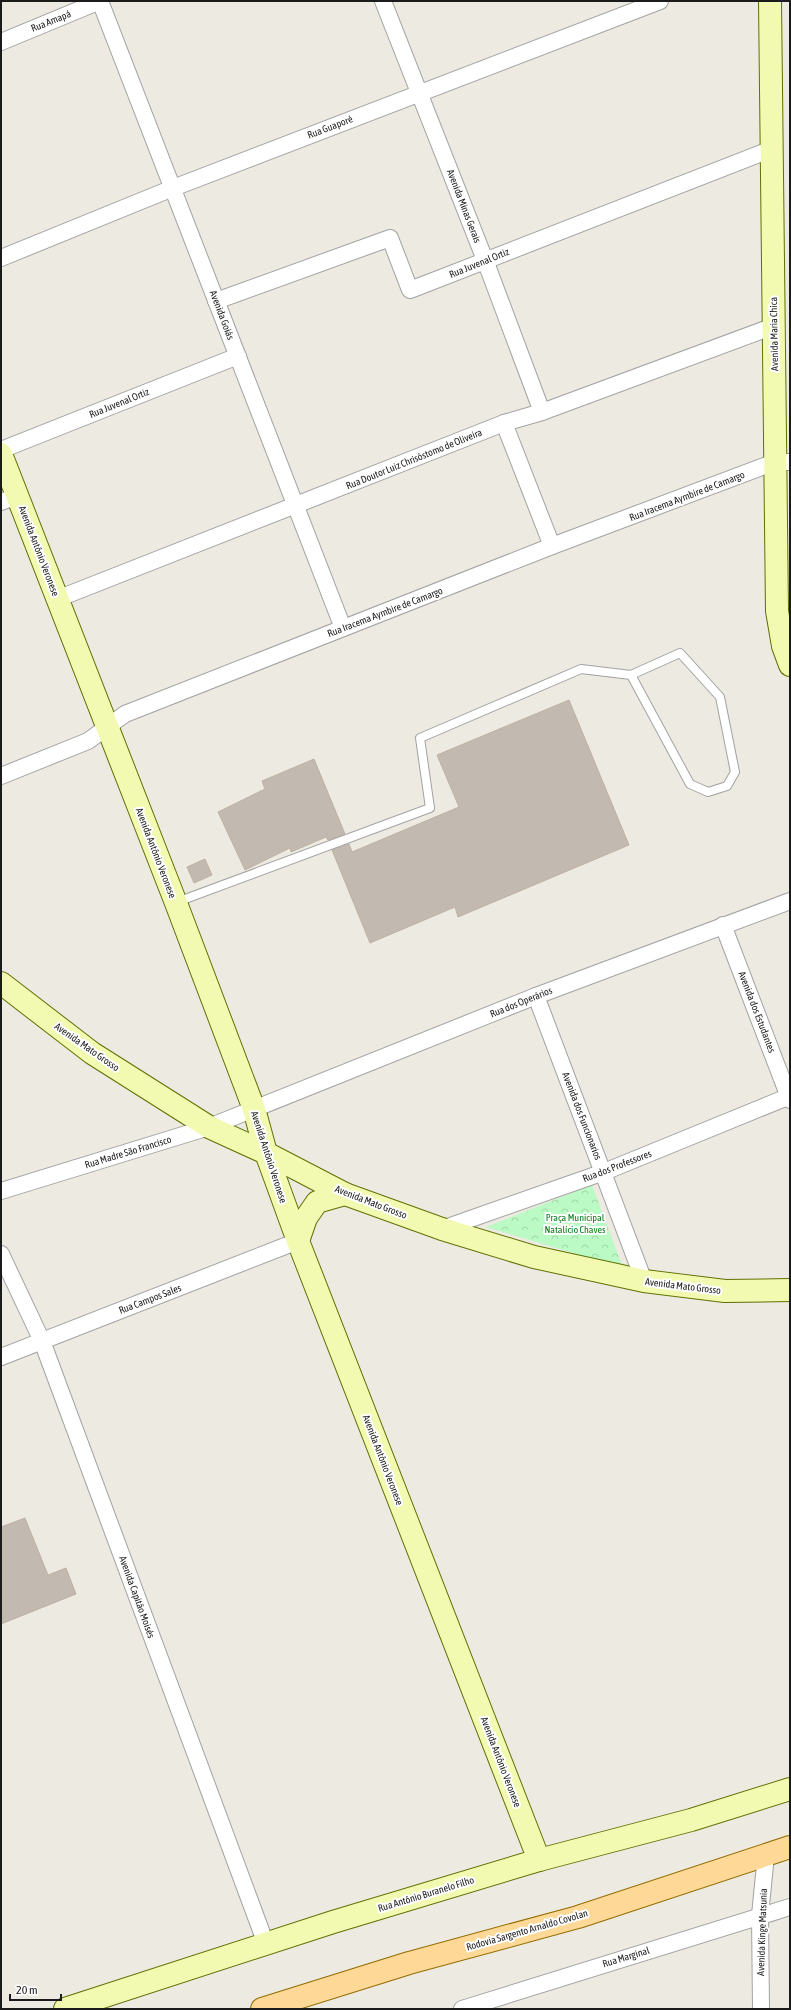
<svg xmlns="http://www.w3.org/2000/svg" width="791" height="2010" viewBox="0 0 791 2010" font-family="'Asap Condensed',sans-serif">
	<style>
		.park { fill: url(#park-crowns) }
		.building { fill: #c2b9b0; stroke: #bfb1a3 }
		.lines { fill: none; stroke-linecap: round; stroke-linejoin: round }
		.lane-casing { stroke: #a2a2a2; stroke-width: 10 }
		.street-casing { stroke: #a2a2a2; stroke-width: 18 }
		.secondary-casing { stroke: #5e7203; stroke-width: 24 }
		.primary-casing { stroke: #936c00; stroke-width: 24 }
		.lane { stroke: #fff; stroke-width: 8 }
		.street { stroke: #fff; stroke-width: 16 }
		.secondary { stroke: #f2fab2; stroke-width: 22 }
		.primary { stroke: #fdd896; stroke-width: 22 }
		.labels { text-anchor: middle; dominant-baseline: central; stroke-width: 4; stroke-linejoin: round; paint-order: stroke }
		.street-label { font-size: 10px; fill: #1b1b1b; stroke: #fff }
		.park-label { font-size: 10px; fill: #097a1a; stroke: #fff }
	</style>
	<defs>
		<pattern id="park-crowns" width="20" height="18" patternUnits="userSpaceOnUse"><rect width="20" height="18" fill="#bbfac4"/><path d="M2 6a3 3 0 1 1 6 0M12 15a3 3 0 1 1 6 0" fill="none" stroke="#a0d6a8"/></pattern>
	</defs>
	<rect width="100%" height="100%" fill="#edeae1"/>
	<!-- park -->
	<path class="park" d="M592,1185L623,1268L486,1227Z"/>
	<!-- building -->
	<g class="building">
		<path d="M569,700L629,845L458,917L455,907L370,943L332,850L349,844L352,852L459,807L437,755Z"/>
		<path d="M314,759L345,834L328,840L326,837L291,852L290,848L245,870L218,812L265,789L262,781Z"/>
		<path d="M205,859L212,875L194,883L187,867Z"/>
		<path d="M25,1518L48,1575L66,1568L76,1594L1,1624V1527Z"/>
	</g>
	<g class="lines">
		<!-- lane casing -->
		<g class="lane-casing">
			<path id="lane" d="M177,902L430,808L420,738L581,669L631,675L690,784L708,792L727,786L735,772L720,697L680,653L631,675"/>
		</g>
		<!-- street casing -->
		<g class="street-casing">
			<g id="street">
				<path d="M100,1L343,628"/>
				<path d="M383,1L485,260L542,412"/>
				<path d="M1,42L100,1"/>
				<path d="M1,258L173,188L660,1"/>
				<path d="M216,301L390,238L410,290L772,149"/>
				<path d="M504,423L552,546"/>
				<path d="M1,450L238,356"/>
				<path d="M1,502L18,496"/>
				<path d="M57,599L504,423L542,412L774,326"/>
				<path d="M1,776L88,741L125,714L552,546L775,462H790"/>
				<path d="M723,925L790,1100"/>
				<path d="M536,996L644,1281"/>
				<path d="M1,1191L209,1127L536,996L790,901"/>
				<path d="M442,1229L604,1172L790,1096"/>
				<path d="M1,1254L42,1341L266,1944"/>
				<path d="M1,1357L298,1241"/>
				<path d="M462,2009L790,1907"/>
				<path d="M761,2009L760,1915L766,1855"/>
			</g>
		</g>
		<!-- secondary casing -->
		<g class="secondary-casing">
			<g id="secondary">
				<path d="M770,1L777,611L783,646L790,665"/>
				<path d="M1,454L176,903L254,1109L266,1153L298,1241L539,1860"/>
				<path d="M1,983L92,1053L209,1127L266,1153L345,1194L442,1229L534,1257L644,1281L725,1291L790,1290"/>
				<path d="M298,1241L306,1218L317,1202L345,1194"/>
				<path d="M65,2009L333,1922L539,1860L691,1820L790,1789"/>
			</g>
		</g>
		<!-- primary casing -->
		<g class="primary-casing">
			<path id="primary" d="M262,2009L409,1963L578,1917L790,1847"/>
		</g>
		<!-- lane -->
		<use href="#lane" class="lane"/>
		<!-- street -->
		<use href="#street" class="street"/>
		<!-- secondary -->
		<use href="#secondary" class="secondary"/>
		<!-- primary -->
		<use href="#primary" class="primary"/>
	</g>
	<g class="labels">
		<!-- street labels -->
		<g class="street-label">
			<text transform="translate(51 21) rotate(-22)">Rua Amapá</text>
			<text transform="translate(330 127) rotate(-21)">Rua Guaporé</text>
			<text transform="translate(464 206) rotate(69)">Avenida Minas Gerais</text>
			<text transform="translate(479 263) rotate(-22)">Rua Juvenal Ortiz</text>
			<text transform="translate(222 315) rotate(69)">Avenida Goiás</text>
			<text transform="translate(774 334) rotate(-91)">Avenida Maria Chica</text>
			<text transform="translate(119 403) rotate(-22)">Rua Juvenal Ortiz</text>
			<text transform="translate(414 459) rotate(-22)">Rua Doutor Luiz Chrisóstomo de Oliveira</text>
			<text transform="translate(687 496) rotate(-21)">Rua Iracema Aymbire de Camargo</text>
			<text transform="translate(39 551) rotate(69)">Avenida Antônio Veronese</text>
			<text transform="translate(385 612) rotate(-21)">Rua Iracema Aymbire de Camargo</text>
			<text transform="translate(156 853) rotate(69)">Avenida Antônio Veronese</text>
			<text transform="translate(521 1002) rotate(-22)">Rua dos Operários</text>
			<text transform="translate(757 1012) rotate(69)">Avenida dos Estudantes</text>
			<text transform="translate(87 1047) rotate(35)">Avenida Mato Grosso</text>
			<text transform="translate(582 1116) rotate(69)">Avenida dos Funcionarios</text>
			<text transform="translate(128 1152) rotate(-17)">Rua Madre São Francisco</text>
			<text transform="translate(269 1157) rotate(72)">Avenida Antônio Veronese</text>
			<text transform="translate(617 1166) rotate(-21)">Rua dos Professores</text>
			<text transform="translate(371 1202) rotate(21)">Avenida Mato Grosso</text>
			<text transform="translate(683 1286) rotate(7)">Avenida Mato Grosso</text>
			<text transform="translate(150 1299) rotate(-21)">Rua Campos Sales</text>
			<text transform="translate(383 1460) rotate(69)">Avenida Antônio Veronese</text>
			<text transform="translate(137 1597) rotate(70)">Avenida Capitão Moisés</text>
			<text transform="translate(501 1762) rotate(69)">Avenida Antônio Veronese</text>
			<text transform="translate(426 1894) rotate(-17)">Rua Antônio Buranelo Filho</text>
			<text transform="translate(527 1930) rotate(-16)">Rodovia Sargento Arnaldo Covolan</text>
			<text transform="translate(762 1932) rotate(-88)">Avenida Kinge Matsunia</text>
			<text transform="translate(626 1957) rotate(-17)">Rua Marginal</text>
		</g>
		<!-- park labels -->
		<g class="park-label">
			<text x="575" y="1217">Praça Municipal<tspan x="575" dy="12">Natalício Chaves</tspan></text>
		</g>
	</g>
	<!-- border -->
	<rect width="791" height="2010" fill="none" stroke="#1b1b1b" stroke-width="4"/>
	<!-- scale -->
	<path d="M10 1994v6h51v-6" fill="none" stroke="#1b1b1b" stroke-width="2"/>
	<text x="16" y="1994" font-size="12" fill="#1b1b1b" stroke="#ffffff" stroke-width="3" paint-order="stroke">20 m</text>
</svg>
